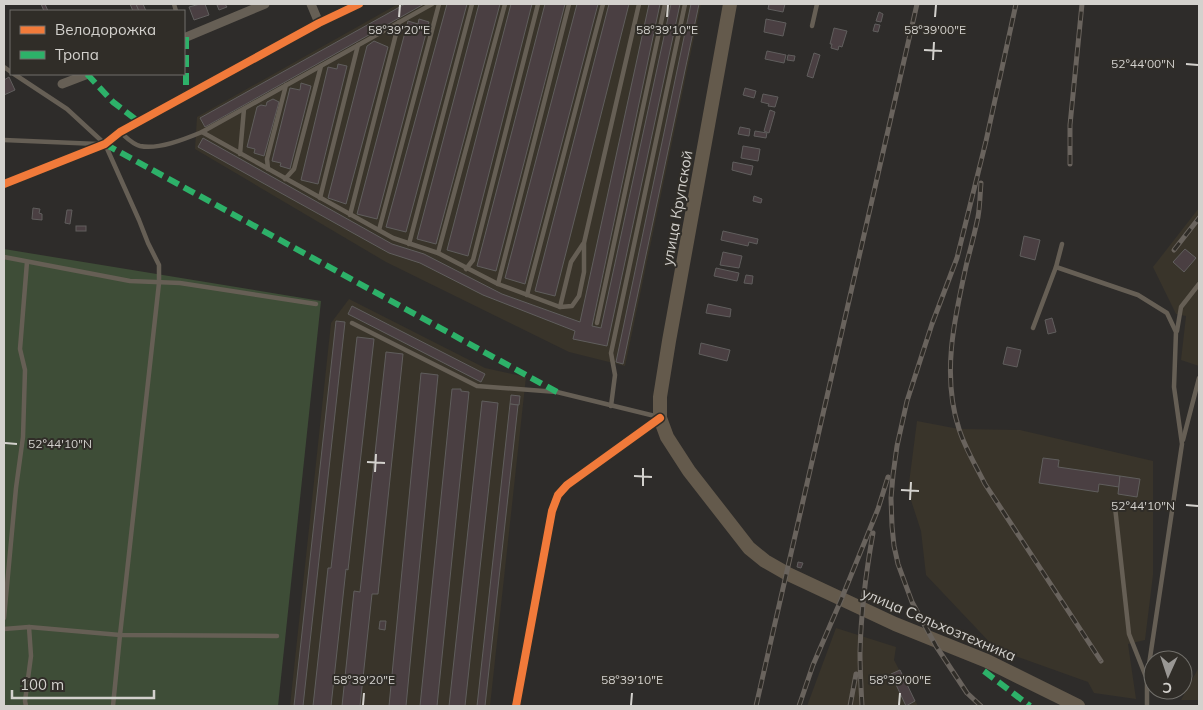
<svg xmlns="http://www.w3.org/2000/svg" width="1203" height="710" viewBox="0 0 1203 710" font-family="Mulish,sans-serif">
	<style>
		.built { fill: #39342a }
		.green { fill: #3e4d37 }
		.building { fill: #4a3f42; stroke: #605e5d }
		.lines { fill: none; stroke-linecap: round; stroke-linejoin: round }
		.lane { stroke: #665f55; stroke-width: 4.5 }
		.street { stroke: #665f55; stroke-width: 9 }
		.secondary { stroke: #645a4c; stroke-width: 14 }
		.rail-casing { stroke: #69635d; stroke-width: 5 }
		.rail { stroke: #302d28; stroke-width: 3; stroke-dasharray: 9; stroke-linecap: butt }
		.quiet { stroke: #2db169; stroke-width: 6; stroke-dasharray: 12 6; stroke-linecap: butt }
		.cycleway-casing { stroke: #302d28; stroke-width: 11 }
		.cycleway { stroke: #f17a3a; stroke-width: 8 }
		.ticks { fill: none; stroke: #d3d1cd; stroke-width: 2 }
		.labels { text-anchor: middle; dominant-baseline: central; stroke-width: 4; stroke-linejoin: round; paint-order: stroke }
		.street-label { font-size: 15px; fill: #d3d1cd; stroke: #302d28 }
		.ticks-label { font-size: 12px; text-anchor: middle; fill: #d3d1cd; stroke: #302d28; stroke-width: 4; stroke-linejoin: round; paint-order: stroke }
	</style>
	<rect width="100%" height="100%" fill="#2e2c2a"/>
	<!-- built -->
	<g class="built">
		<path d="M398,4H701L625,366L569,352L386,262L195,149L197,117Z"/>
		<path d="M1199,208V366L1181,360L1186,316L1176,314L1153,267Z"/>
		<path d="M349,299L485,368L526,377L490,706H290L331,323Z"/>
		<path d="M917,421L959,429L1020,430L1153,461V575L1145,640L1128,644L1136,699L1094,693L1088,682L996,649L926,575L921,531L908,491Z"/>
		<path d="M836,628L896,647L894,660L918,706H807Z"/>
		<path d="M1199,667V700H1181Z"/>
	</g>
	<!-- green -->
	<path class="green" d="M4,249L321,301L278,706H4Z"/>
	<!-- building -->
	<g class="building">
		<path d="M41,4H45L48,11H44Z"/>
		<path d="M130,4H136L139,11H133Z"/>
		<path d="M136,4H143L146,11H139Z"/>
		<path d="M200,4H205L209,15L194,20L189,7Z"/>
		<path d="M221,4H225L227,7L219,10L217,5Z"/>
		<path d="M405,4H424L205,127L200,118Z"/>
		<path d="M447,4H467L406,232L386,227Z"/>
		<path d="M479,4H500L436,244L417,239Z"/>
		<path d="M511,4H532L468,256L447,250Z"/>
		<path d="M545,4H565L496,271L477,266Z"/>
		<path d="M577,4H598L525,284L505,278Z"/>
		<path d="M609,4H629L555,296L535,291Z"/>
		<path d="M649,4H660L592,326L601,328L671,4H680L607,346L573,339L575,331L483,295L420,263L389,253L198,147L203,138L392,244L424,254L502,294L580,322Z"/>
		<path d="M691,4H699L623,364L616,362Z"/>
		<path d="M769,4H785L783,12L768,9Z"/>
		<path d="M879,12L883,14L881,22L876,21Z"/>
		<path d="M419,19L429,22L377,219L357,214L408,21L418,24Z"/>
		<path d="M766,19L786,23L783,36L764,32Z"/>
		<path d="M875,24L880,25L878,32L873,31Z"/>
		<path d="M834,28L847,31L842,47L839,46L838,50L831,48L832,44H830Z"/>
		<path d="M374,41L388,47L346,204L328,198L367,46Z"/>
		<path d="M767,51L786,55L784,63L765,59Z"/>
		<path d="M814,53L820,55L813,78L807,76Z"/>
		<path d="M788,55L795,56L794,61L787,60Z"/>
		<path d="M338,64L347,66L318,184L301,180L328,67L337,69Z"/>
		<path d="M9,77L15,90L4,95V80Z"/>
		<path d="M301,83L311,86L290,169L280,166L281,163L272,161L290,88L300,90Z"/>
		<path d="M745,88L756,91L754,98L743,95Z"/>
		<path d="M763,94L778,97L775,107L768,106L769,104L761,102Z"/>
		<path d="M273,99L279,102L264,156L254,153L255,149L247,147L257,107L261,105L266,106L267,102Z"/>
		<path d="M770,110L775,112L769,133L764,131Z"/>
		<path d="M740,127L750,129L749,136L738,134Z"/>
		<path d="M755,131L767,133L766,138L754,136Z"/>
		<path d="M743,146L760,149L758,161L741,158Z"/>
		<path d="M733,162L753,166L751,175L732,170Z"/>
		<path d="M754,196L762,199L761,203L753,201Z"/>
		<path d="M33,208L40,209L39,213L42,214V220L32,219Z"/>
		<path d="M67,210H72L70,224L65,223Z"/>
		<rect x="76" y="226" width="10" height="5"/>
		<path d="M723,231L758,239L757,244L749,242L748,246L721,240Z"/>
		<path d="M1024,236L1040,240L1035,260L1020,256Z"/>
		<path d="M1185,249L1196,258L1184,272L1173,262Z"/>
		<path d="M723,252L742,256L739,268L720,265Z"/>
		<path d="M716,268L739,273L737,281L714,276Z"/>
		<path d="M746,275L753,276L752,284L744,283Z"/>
		<path d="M708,304L731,309L730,317L706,313Z"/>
		<path d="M352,306L485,374L481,382L348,314Z"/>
		<path d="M1052,318L1056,332L1048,334L1045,320Z"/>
		<path d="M336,321L345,322L303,706H294Z"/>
		<path d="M357,337L374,339L348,570L346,569L331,706H313L328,568H331Z"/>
		<path d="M701,343L730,350L727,361L699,354Z"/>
		<path d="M1007,347L1021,350L1017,367L1003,364Z"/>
		<path d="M386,352L403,354L378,594H372L360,706H342L354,591L360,592Z"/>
		<path d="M421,373L438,375L406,706H389Z"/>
		<path d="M452,389H461V391L469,392L437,706H420Z"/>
		<path d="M511,395L520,396L519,405L510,404Z"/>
		<path d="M482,401L498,403L465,706H449Z"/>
		<path d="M510,404L518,405L485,706H477Z"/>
		<path d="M1043,458L1059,460L1058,467L1120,476L1119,487L1099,484L1098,492L1039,483Z"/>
		<path d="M1120,476L1140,479L1137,497L1118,494Z"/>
		<path d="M798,562L803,563L801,568L797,567Z"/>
		<path d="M380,621H386L385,630L379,629Z"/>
		<path d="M900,670L915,701L906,706L891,674Z"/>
	</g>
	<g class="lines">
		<!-- lane -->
		<g class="lane">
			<path d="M174,4L176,11"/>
			<path d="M812,26L817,4"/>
			<path d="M4,67L11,72"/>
			<path d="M14,74L67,109L105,144L139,220L148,243L159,265V283L120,635L113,706"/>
			<path d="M120,132C126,137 132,144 140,146C158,150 185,139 202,132L432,4"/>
			<path d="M202,132L393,238L438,253L498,284L560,307L572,306L579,296L584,272V243L639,4"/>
			<path d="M4,140L98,144"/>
			<path d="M240,154L244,109"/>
			<path d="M268,169L267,159L286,85"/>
			<path d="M285,179L294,169L321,66"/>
			<path d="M320,198L358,45"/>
			<path d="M350,215L399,22"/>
			<path d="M379,230L439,4"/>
			<path d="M409,244L472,4"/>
			<path d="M438,253L505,4"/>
			<path d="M4,257L130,281L180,283L316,304"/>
			<path d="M1056,267L1138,295L1167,313L1176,332L1174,387L1182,444L1147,678V706"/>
			<path d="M466,269L473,260L538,4"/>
			<path d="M498,284L569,4"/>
			<path d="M527,295L603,4"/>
			<path d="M560,307L571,262L583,244"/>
			<path d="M352,323L477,386L557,392L659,417"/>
			<path d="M597,323L665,4"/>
			<path d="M1033,328L1056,267L1062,244"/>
			<path d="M1177,331L1181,307L1199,284"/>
			<path d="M611,406L615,375L611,353L685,4"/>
			<path d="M1183,440L1199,378"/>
			<path d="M1115,507L1129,634L1146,677"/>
			<path d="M4,618L16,488L23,437L25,370L20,349L27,262"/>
			<path d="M4,629L29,627L120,635L277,636"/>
			<path d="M26,706L25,701L31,656L29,627"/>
		</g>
		<!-- street -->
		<g class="street">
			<path d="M311,4L319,23"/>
			<path d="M184,38L265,4"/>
			<path d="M62,84L88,74"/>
			<path d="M4,184L105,144L120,132L319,23L359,4"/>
			<path d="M516,706L552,511L558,495L567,485L660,418"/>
		</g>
		<!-- secondary -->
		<path class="secondary" d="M730,4L669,341L660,397V418L667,437L689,471L749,548L765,561L786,573L895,624L987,661L1078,706"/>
		<!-- rail casing -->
		<g class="rail-casing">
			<g id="rail">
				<path d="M1070,164V125L1082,4"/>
				<path d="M981,183C980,194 980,206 978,217C975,232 971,247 967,262C955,316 941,374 959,429C965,448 976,466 985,484L1101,661"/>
				<path d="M1174,250L1199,218"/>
				<path d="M756,706L917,4"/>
				<path d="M799,706L813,665L841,600L878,509L888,477"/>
				<path d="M850,706L856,674"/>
				<path d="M862,706C861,688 860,670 860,652C861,612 866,572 873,533"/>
				<path d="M981,706L967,693L936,646L912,602L898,564L894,546L892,526L891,498L893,475L897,446L907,401L932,324L957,258L986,141L1016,4"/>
			</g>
		</g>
		<!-- rail -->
		<use href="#rail" class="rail"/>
		<!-- quiet -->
		<g class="quiet">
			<path d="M186,37V96"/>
			<path d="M87,74L113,102L139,122"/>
			<path d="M105,144L557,392"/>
			<path d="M984,671L1030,706"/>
		</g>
		<!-- cycleway casing -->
		<g class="cycleway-casing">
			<g id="cycleway">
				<path d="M4,184L105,144L120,132L319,23L359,4"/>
				<path d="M516,706L552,511L558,495L567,485L660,418"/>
			</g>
		</g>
		<!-- cycleway -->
		<use href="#cycleway" class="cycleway"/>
	</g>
	<!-- ticks -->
	<path class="ticks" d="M399,17L400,5M667,17L668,5M935,17L936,5M924,50L942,51M933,60L934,42M1186,64L1198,65M5,443L17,444M367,462L385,463M375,472L376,454M634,476L652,477M643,486V468M901,490L919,491M910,500L911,482M1186,505L1198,506M363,705L364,693M631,705L632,693M899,705L900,693"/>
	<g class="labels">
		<!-- street labels -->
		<g class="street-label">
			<text transform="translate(677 208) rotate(-80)">улица Крупской</text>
			<text transform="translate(939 624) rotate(23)">улица Сельхозтехника</text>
		</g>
	</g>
	<g class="ticks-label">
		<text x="399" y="34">58°39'20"E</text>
		<text x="667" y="34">58°39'10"E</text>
		<text x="935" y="34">58°39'00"E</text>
		<text x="1143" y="68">52°44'00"N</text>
		<text x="60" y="448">52°44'10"N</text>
		<text x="1143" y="510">52°44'10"N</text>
		<text x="364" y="684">58°39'20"E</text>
		<text x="632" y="684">58°39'10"E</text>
		<text x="900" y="684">58°39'00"E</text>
	</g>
	<!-- border -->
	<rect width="1203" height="710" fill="none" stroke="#d3d1cd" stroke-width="10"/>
	<!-- legend -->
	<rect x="10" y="10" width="175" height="65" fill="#302d28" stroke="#716f6a"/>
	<rect x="20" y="26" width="25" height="8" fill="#f17a3a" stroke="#716f6a"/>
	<text x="55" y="35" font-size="15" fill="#d3d1cd">Велодорожка</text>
	<rect x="20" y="51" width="25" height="8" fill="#2db169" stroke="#716f6a"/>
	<text x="55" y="60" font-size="15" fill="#d3d1cd">Тропа</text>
	<!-- north arrow -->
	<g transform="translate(1168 675) rotate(183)"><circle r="24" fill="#302d28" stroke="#716f6a"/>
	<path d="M0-4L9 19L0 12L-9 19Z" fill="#999794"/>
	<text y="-8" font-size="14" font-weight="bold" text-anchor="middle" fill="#d3d1cd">С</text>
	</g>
	<!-- scale -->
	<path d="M12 690v8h142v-8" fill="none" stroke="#d3d1cd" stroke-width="2.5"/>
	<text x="20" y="690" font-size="15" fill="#d3d1cd" stroke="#302d28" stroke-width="4" paint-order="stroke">100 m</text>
</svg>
